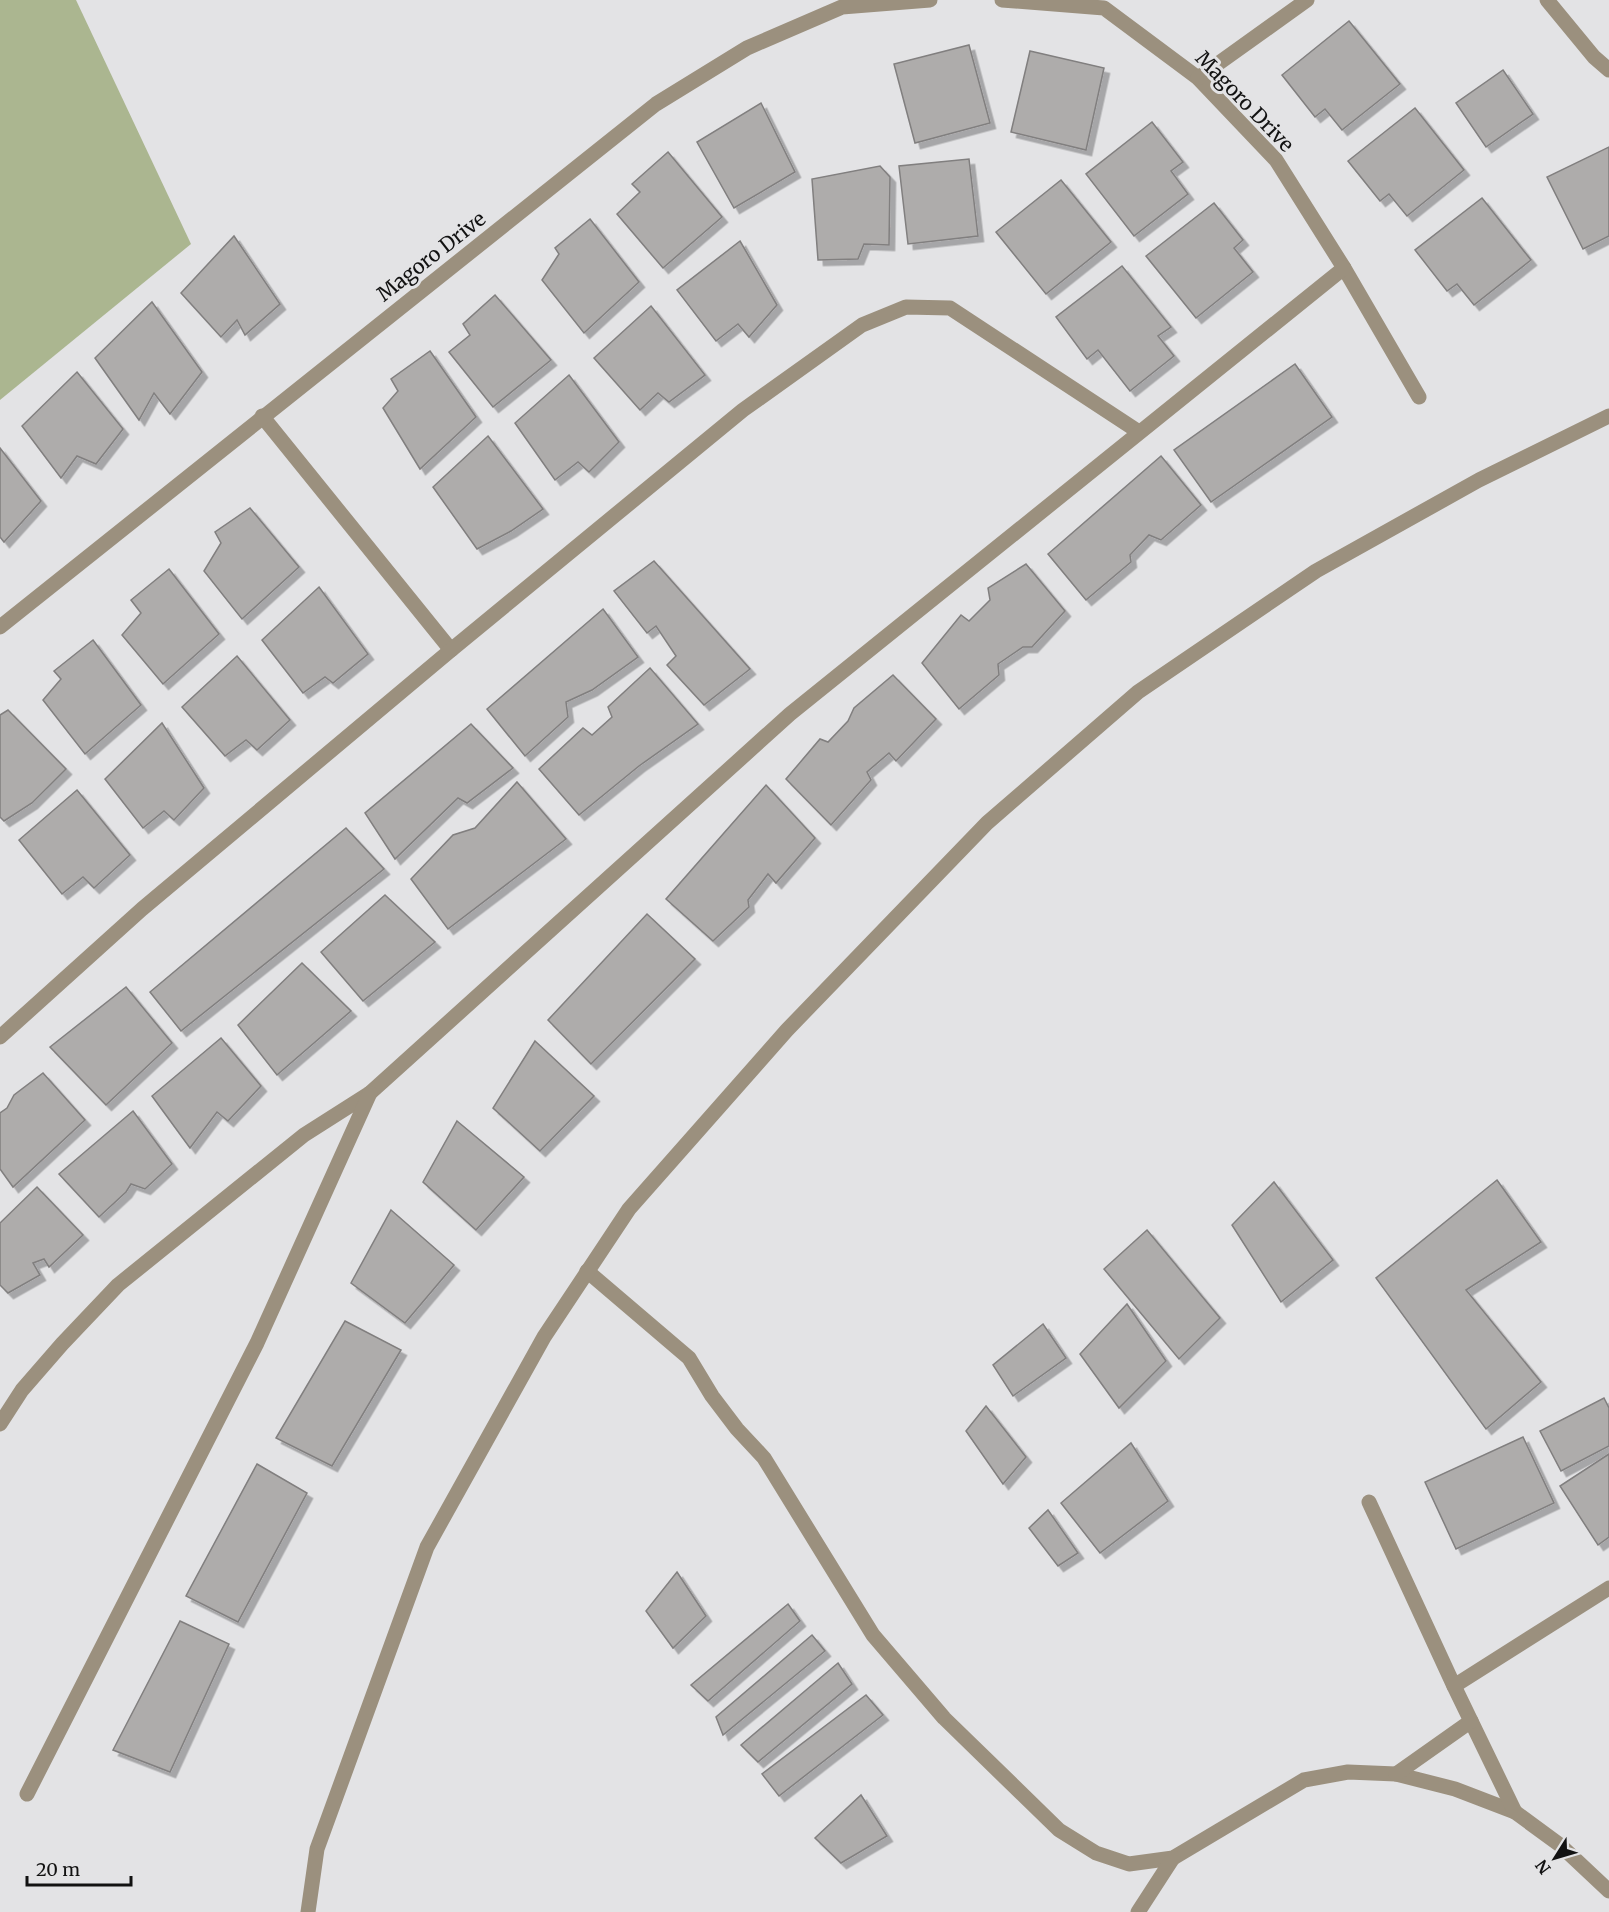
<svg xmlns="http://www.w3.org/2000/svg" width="1609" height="1912" viewBox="0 0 1609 1912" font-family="Merriweather,serif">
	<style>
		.green { fill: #abb690 }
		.building { fill: #aeacab; stroke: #817f7f; stroke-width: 1.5; filter: url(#shadow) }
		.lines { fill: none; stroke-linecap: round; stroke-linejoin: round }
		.service { stroke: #9b907e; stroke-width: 15 }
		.minor { stroke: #9b907e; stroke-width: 15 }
		.labels { text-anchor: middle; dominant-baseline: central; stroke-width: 6; stroke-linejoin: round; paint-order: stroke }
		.street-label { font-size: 20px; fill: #121212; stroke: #e3e3e5 }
	</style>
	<defs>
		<filter id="shadow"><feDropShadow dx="5.5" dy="5.5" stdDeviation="0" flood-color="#0004"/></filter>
	</defs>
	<rect width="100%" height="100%" fill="#e3e3e5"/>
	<!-- green -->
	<path class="green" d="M0,0H76L191,244L0,400Z"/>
	<!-- building -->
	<g class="building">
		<path d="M1349,21L1400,84L1342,130L1325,109L1315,117L1282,75Z"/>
		<path d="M969,45L990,123L915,143L894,64Z"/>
		<path d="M1030,51L1104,68L1086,150L1011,132Z"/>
		<path d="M1503,70L1533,114L1486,147L1456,103Z"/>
		<path d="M761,103L795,172L734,208L697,142Z"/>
		<path d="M1415,108L1464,170L1407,216L1389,194L1380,201L1348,161Z"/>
		<path d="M1152,122L1183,162L1171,171L1188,194L1134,236L1086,174Z"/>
		<path d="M1609,147V236L1583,249L1547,177Z"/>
		<path d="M668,152L722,217L663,268L617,214L640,192L632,184Z"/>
		<path d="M969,159L978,236L908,244L899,166Z"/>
		<path d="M880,166L890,177L889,245L864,244L858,259L818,260L812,179Z"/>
		<path d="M1061,180L1111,242L1046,294L996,232Z"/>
		<path d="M1482,198L1531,260L1474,305L1457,284L1447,291L1415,250Z"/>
		<path d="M1214,203L1243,240L1234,248L1253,272L1196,318L1146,256Z"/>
		<path d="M590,219L639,282L584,333L542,280L559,254L555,248Z"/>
		<path d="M234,236L280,304L245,335L237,320L221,337L181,293Z"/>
		<path d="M740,241L777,305L749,337L738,324L716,341L677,290Z"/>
		<path d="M1122,266L1171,327L1158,336L1174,356L1130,391L1098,350L1087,359L1056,317Z"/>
		<path d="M495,295L551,360L493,407L449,352L470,335L463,324Z"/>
		<path d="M152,302L202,372L170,414L154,393L139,420L95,358Z"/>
		<path d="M651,306L705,375L669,402L658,393L640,410L594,358Z"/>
		<path d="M430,351L476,417L420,469L383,408L398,391L391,379Z"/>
		<path d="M1295,364L1332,417L1211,502L1174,450Z"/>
		<path d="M77,372L123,429L96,464L77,456L61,478L22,426Z"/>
		<path d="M569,375L619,442L589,472L578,462L555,480L515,423Z"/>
		<path d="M488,436L543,509L511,531L477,549L433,487Z"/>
		<path d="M0,448L41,501L4,542L0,537Z"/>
		<path d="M1161,456L1201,505L1161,540L1149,535L1130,555L1131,562L1086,600L1048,554Z"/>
		<path d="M250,508L299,567L242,619L204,571L221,543L215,532Z"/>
		<path d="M654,561L750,669L704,705L667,665L676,656L656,626L647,633L614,591Z"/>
		<path d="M1026,564L1065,611L1032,647H1023L998,664L999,675L959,709L922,663L961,615L969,621L990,600L988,588Z"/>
		<path d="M169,569L219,634L163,684L122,635L141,613L131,600Z"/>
		<path d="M319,587L368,654L333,683L325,677L303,693L262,640Z"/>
		<path d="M603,609L638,657L592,690L566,702L568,717L525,756L487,709Z"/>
		<path d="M93,640L141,705L85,754L43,700L61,679L54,671Z"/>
		<path d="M237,656L290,720L257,750L246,740L225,756L182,707Z"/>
		<path d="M650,668L698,724L639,766L579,815L539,769L583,728L592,735L612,717L608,707Z"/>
		<path d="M893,675L936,719L896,761L889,753L867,772L871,780L831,825L786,779L820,739L828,742L848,721L854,708Z"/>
		<path d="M8,710L66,769L32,803L4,821L0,817V715Z"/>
		<path d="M162,723L204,788L174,820L164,811L143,828L105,779Z"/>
		<path d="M471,724L513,768L467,803L458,798L395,859L365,813Z"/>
		<path d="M517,782L566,839L448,929L411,879L453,835L475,828Z"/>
		<path d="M766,785L815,838L776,883L768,874L748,900L749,907L713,941L666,899Z"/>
		<path d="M77,790L130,855L94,888L83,877L62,894L19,840Z"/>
		<path d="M346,828L384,869L181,1031L150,992Z"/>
		<path d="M385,895L435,942L363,1001L321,952Z"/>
		<path d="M647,914L695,959L591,1064L548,1020Z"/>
		<path d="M302,963L351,1011L277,1075L238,1025Z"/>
		<path d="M126,987L172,1043L106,1105L50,1047Z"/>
		<path d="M221,1038L261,1086L228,1121L217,1112L190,1148L152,1096Z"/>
		<path d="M535,1041L594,1096L540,1151L493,1108Z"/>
		<path d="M43,1073L85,1120L13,1187L0,1169V1113L7,1108L14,1095Z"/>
		<path d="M133,1111L172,1164L145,1189L131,1184L126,1192L99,1217L59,1174Z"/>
		<path d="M457,1121L524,1177L476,1230L423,1182Z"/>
		<path d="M1497,1180L1541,1242L1466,1290L1541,1382L1486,1429L1376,1278Z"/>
		<path d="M1274,1182L1333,1260L1281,1302L1232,1225Z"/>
		<path d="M37,1187L83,1235L49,1267L44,1259L33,1263L40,1275L8,1293L0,1285V1223Z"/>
		<path d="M391,1210L454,1265L405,1323L351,1283Z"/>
		<path d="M1147,1230L1220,1318L1179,1359L1104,1269Z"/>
		<path d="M1127,1304L1166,1361L1119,1408L1080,1354Z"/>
		<path d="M345,1321L401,1350L332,1466L276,1438Z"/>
		<path d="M1043,1324L1066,1358L1013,1396L993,1365Z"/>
		<path d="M1604,1398L1609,1408V1446L1561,1471L1540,1431Z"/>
		<path d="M986,1406L1026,1457L1003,1484L966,1431Z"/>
		<path d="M1523,1437L1554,1503L1456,1549L1425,1482Z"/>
		<path d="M1131,1443L1168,1501L1100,1553L1061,1503Z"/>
		<path d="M1609,1454V1537L1598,1545L1560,1486Z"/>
		<path d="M257,1464L307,1493L238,1622L186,1596Z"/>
		<path d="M1048,1510L1078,1553L1058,1566L1029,1528Z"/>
		<path d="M677,1572L706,1616L673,1648L646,1611Z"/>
		<path d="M788,1604L800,1621L708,1701L691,1685Z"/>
		<path d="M180,1621L229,1644L170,1772L113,1750Z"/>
		<path d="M812,1635L825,1651L723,1735L716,1717Z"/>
		<path d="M838,1663L852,1684L758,1762L741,1745Z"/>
		<path d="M866,1695L883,1715L779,1796L762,1774Z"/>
		<path d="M861,1795L887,1836L841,1863L815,1838Z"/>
	</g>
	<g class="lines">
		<!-- service -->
		<path class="service" d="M1454,1686L1609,1588"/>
		<!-- minor -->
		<g class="minor">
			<path d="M1002,0L1104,8L1198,78L1276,160L1344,268L1419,397"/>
			<path d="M1547,0L1594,57L1609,70"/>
			<path d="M1198,78L1307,0"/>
			<path d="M262,416L451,650"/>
			<path d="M0,627L656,104L747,48L842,7L930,0"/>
			<path d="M0,1037L142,909L451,650L743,410L862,325L906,307L950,308L1139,432"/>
			<path d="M587,1271L689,1358L712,1396L737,1429L764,1458L873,1635L944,1718L1059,1830L1096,1853L1129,1864L1173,1858L1304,1780L1348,1772L1396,1774L1455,1789L1515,1812L1560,1845L1609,1891"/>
			<path d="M0,1424L22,1390L62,1344L118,1285L304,1135L370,1093L790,714L1344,268"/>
			<path d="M1369,1502L1454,1686L1515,1812"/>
			<path d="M1396,1774L1471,1721"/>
			<path d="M27,1794L257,1343L370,1093"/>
			<path d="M308,1912L317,1849L427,1547L544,1337L629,1209L787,1030L987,823L1138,692L1316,571L1479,480L1609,416"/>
			<path d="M1138,1912L1173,1858"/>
		</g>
	</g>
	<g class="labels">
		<!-- street labels -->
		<g class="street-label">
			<text transform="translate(1245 101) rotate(46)">Magoro Drive</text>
			<text transform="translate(431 256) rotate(-38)">Magoro Drive</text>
		</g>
	</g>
	<!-- north arrow -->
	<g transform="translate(1555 1858) rotate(233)" stroke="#e3e3e5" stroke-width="4.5" paint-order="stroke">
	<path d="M0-4.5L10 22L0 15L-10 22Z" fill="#121212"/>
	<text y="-9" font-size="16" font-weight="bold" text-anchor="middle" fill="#121212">N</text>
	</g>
	<!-- scale -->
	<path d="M27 1876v9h104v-9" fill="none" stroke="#121212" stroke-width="3"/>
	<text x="36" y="1876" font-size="18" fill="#121212" stroke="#e3e3e5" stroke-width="4.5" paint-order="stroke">20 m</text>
</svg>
